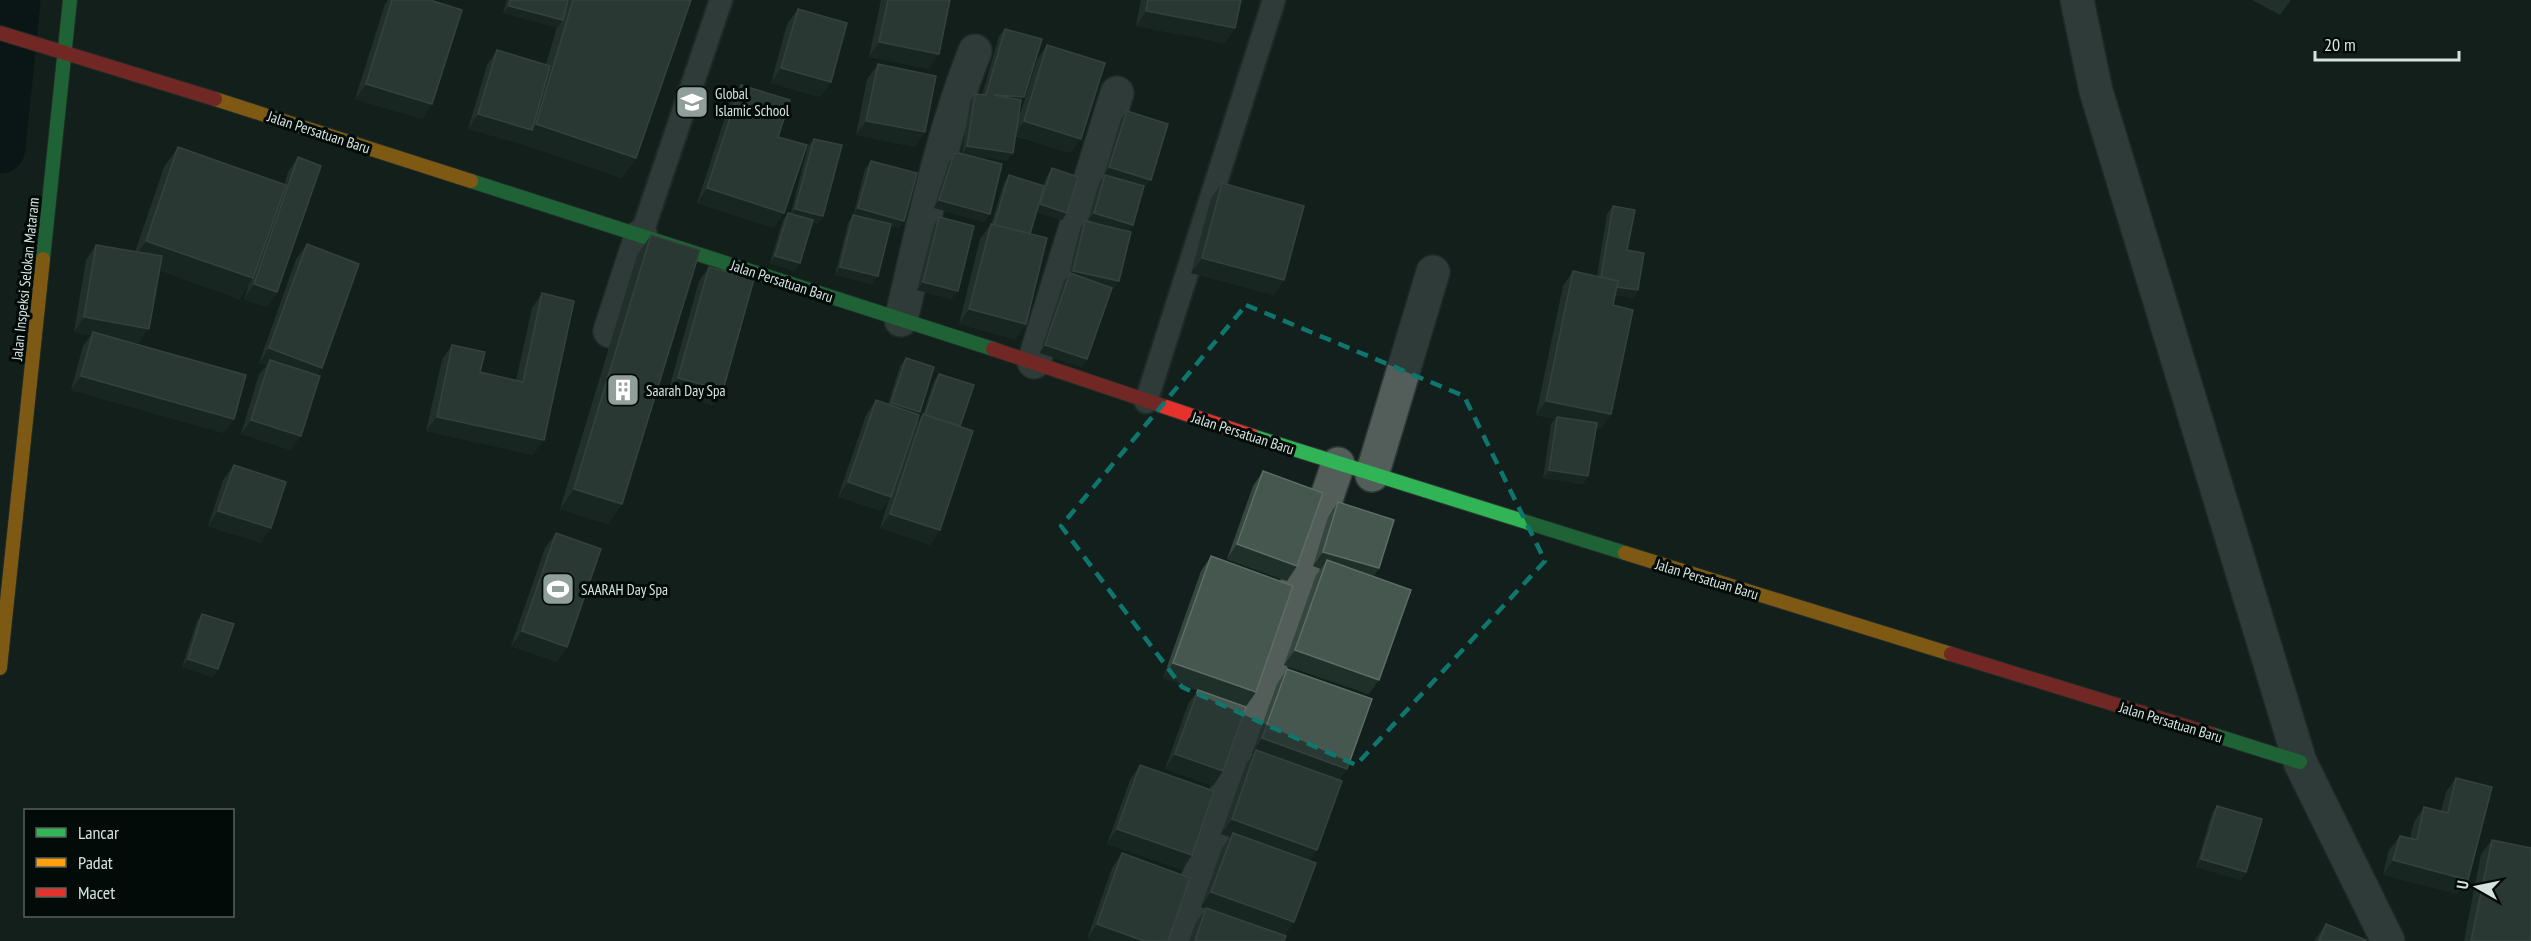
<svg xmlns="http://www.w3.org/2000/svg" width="2531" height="941" viewBox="0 0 2531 941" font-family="'PT Sans Narrow',sans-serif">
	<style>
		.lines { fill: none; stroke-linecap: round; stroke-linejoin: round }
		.canal { stroke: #02090e; stroke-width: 51 }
		.lane-casing { stroke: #2f3935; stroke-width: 26 }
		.street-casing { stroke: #2f3935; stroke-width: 36 }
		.fast-casing { stroke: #2f3935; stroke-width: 16 }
		.slow-casing { stroke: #2f3935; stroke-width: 16 }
		.jam-casing { stroke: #2f3935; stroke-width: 16 }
		.lane { stroke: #535e5b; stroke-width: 22 }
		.street { stroke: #535e5b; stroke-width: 33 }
		.fast { stroke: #30b455; stroke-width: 14 }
		.slow { stroke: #ff9f0a; stroke-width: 14 }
		.jam { stroke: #e5322d; stroke-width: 14 }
		.wall { fill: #34463d }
		.shaded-wall { fill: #1f2f29 }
		.building { fill: #46574f; stroke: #5c6d66; stroke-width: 1.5 }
		.marked { fill: none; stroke: #0f766e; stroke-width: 4.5; stroke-dasharray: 12 8; stroke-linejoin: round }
		.labels { text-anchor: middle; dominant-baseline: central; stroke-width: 6; stroke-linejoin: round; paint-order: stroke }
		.poi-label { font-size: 15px; fill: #d6e4e0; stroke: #030b09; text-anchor: start }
		.street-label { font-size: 15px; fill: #d6e4e0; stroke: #030b09 }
	</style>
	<rect width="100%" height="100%" fill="#121f1c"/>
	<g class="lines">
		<!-- canal -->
		<path class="canal" d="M0,148L15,0"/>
		<!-- lane casing -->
		<g class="lane-casing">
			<g id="lane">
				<path d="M641,236L721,0"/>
				<path d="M1146,402L1274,0"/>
			</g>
		</g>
		<!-- street casing -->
		<g class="street-casing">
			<g id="street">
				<path d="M2077,0L2096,91L2300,762L2388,941"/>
				<path d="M901,320C922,230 941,137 975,51"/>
				<path d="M610,331L641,236"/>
				<path d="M1034,362L1117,93"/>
				<path d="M1372,475L1433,272"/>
				<path d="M1177,941L1338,464"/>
			</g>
		</g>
		<!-- fast casing -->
		<g class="fast-casing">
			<g id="fast">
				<path d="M471,181L993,349"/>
				<path d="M43,259L70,0"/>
				<path d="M1252,436L1625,553"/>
				<path d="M2211,734L2300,762"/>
			</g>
		</g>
		<!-- slow casing -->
		<g class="slow-casing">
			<g id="slow">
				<path d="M215,99L471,181"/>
				<path d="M1625,553L1951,654"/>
				<path d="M0,668L43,259"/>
			</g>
		</g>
		<!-- jam casing -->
		<g class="jam-casing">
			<g id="jam">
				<path d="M0,33L215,99"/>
				<path d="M993,349L1252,436"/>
				<path d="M1951,654L2211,734"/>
			</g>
		</g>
		<!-- lane -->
		<use href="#lane" class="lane"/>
		<!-- street -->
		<use href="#street" class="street"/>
		<!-- fast -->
		<use href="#fast" class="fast"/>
		<!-- slow -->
		<use href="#slow" class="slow"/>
		<!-- jam -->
		<use href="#jam" class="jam"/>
	</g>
	<!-- wall -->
	<g class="wall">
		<path d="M388,0H430L432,104L422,119L355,99L385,4Z"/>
		<path d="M507,0H691L636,158L622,178L522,144L468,129L487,65L497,50L546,64L557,27L503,13Z"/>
		<path d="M881,0H950L929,69L869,57Z"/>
		<path d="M1141,0H1241L1225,43L1136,26Z"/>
		<path d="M2252,0H2291L2280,15Z"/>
		<path d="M798,9L831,82L820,97L771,83L787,24Z"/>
		<path d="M1005,29L1024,97L1021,101L1017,124L1037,60L1047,45L1071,153L1015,136L1007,161L964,154L985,222L934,208L949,162L954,154L962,153L970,102L975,94L982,95L999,36Z"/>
		<path d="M878,64L915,147L856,135L867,79Z"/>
		<path d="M741,85L778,137L774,228L697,203L731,99Z"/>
		<path d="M1127,111L1145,188L1144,187L1128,232L1114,289L1112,288L1082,367L1040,353L1064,281L1069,275L1080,229L1085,221L1112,228L1088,220L1099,183L1105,175L1107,176L1104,175L1121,119Z"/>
		<path d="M814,139L818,224L812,222L800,263L794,271L770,263L783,220L788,213H791L808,146Z"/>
		<path d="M178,147L284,185L288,172L298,157L277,292L267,307L244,299L249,285L239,299L159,270L139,343L127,341L224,433L71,390L83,346L91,335L74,332L86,260L96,245L135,252L164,167Z"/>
		<path d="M871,161L904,221L899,228L890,226L872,284L835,275L848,223L853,216L865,169Z"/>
		<path d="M1052,168L1067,213L1062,220L1036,212L1030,234L1026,324L1015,339L959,324L980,239L991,224L1004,183L1009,175L1043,186L1047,176Z"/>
		<path d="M1222,183L1274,295L1191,273L1211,198Z"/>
		<path d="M1613,206L1627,250L1638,290L1633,298L1615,295L1613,305L1611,414L1601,429L1596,428L1588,476L1583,484L1543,478L1551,424L1555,419L1536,415L1563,286L1573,271L1597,276L1607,214Z"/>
		<path d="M939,217L952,299L917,290L934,225Z"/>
		<path d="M651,235L622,504L608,524L560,509L637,255Z"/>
		<path d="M307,244L322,368L317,375L291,450L241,434L259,374L266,366L259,363L296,259Z"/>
		<path d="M709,267L723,390L712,405L668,392L699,281Z"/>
		<path d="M542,293L533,455L426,431L442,360L452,345L480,372L516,381L532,308Z"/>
		<path d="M906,358L918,415L917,423L923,414L934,381L939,374L960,426L940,530L930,545L880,528L889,499L881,511L838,497L866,415L876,400L888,404L900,366Z"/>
		<path d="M234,465L261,543L208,526L223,480Z"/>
		<path d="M1263,471L1287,581L1227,559L1253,486Z"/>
		<path d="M1338,502L1379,568L1373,577L1369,694L1284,665L1316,575L1321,569L1313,566L1328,517Z"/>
		<path d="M556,533L557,662L511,646L545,548Z"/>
		<path d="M1211,556L1256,692L1246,707L1213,786L1165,769L1188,704L1198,690L1163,678L1201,571Z"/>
		<path d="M202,614L218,669L213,677L182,667L197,621Z"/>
		<path d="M1287,669L1347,769L1339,780L1317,850L1309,861L1284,941H1189L1196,922L1206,909L1201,907L1222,848L1230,837L1221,834L1246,764L1253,754L1252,753L1277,684Z"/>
		<path d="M1140,765L1192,855L1182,870L1107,844L1130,780Z"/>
		<path d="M2456,778L2458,894L2383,875L2389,850L2400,836L2410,838L2414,822L2424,807L2441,811L2446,792Z"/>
		<path d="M2217,806L2246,872L2241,880L2196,867L2212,813Z"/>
		<path d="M2492,840L2531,941H2464L2481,854Z"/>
		<path d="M1122,853L1190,878L1087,939L1112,868Z"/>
		<path d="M2326,924L2366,941H2314Z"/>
	</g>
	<!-- shaded-wall -->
	<g class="shaded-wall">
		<path d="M509,6L563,20L557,28L503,13Z"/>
		<path d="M1146,11L1235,28L1225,43L1136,26Z"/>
		<path d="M879,42L939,54L929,69L869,57Z"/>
		<path d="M781,68L831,82L820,97L771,83Z"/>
		<path d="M366,84L432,104L422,119L355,99Z"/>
		<path d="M994,95L1024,97L1019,105Z"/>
		<path d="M478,114L532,130L536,124L636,158L622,178L522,144L468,129Z"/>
		<path d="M866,121L925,132L915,147L856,135Z"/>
		<path d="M1024,121L1081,139L1071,153L1014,135Z"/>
		<path d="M967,146L1013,153L1007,161L962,154Z"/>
		<path d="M1109,167L1151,180L1145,188L1104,175Z"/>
		<path d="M707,188L784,213L774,228L697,203Z"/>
		<path d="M939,200L990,214L985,222L934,208Z"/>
		<path d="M1040,204L1067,213L1062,220L1035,212Z"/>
		<path d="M858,208L904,221L899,228L852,215Z"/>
		<path d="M795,209L823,216L818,224L790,217Z"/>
		<path d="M1094,213L1133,225L1128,232L1088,220Z"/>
		<path d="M146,241L253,278L239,299L132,261Z"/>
		<path d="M775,256L800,263L794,271L770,263Z"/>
		<path d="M1202,258L1284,280L1274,295L1191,273Z"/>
		<path d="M840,267L878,276L872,284L835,275Z"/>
		<path d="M1073,271L1119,281L1114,289L1068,278Z"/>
		<path d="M923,282L958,291L952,299L917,290Z"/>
		<path d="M254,284L277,292L267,307L244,299Z"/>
		<path d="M1599,284L1638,290L1633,298L1594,292Z"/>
		<path d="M969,309L1026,324L1015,339L959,324Z"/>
		<path d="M84,317L149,329L139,343L92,335L93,332L91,335L74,332Z"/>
		<path d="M1045,345L1087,359L1082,367L1040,353Z"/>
		<path d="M269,348L322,368L311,383L270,360L266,366L259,363Z"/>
		<path d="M81,376L234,419L224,433L71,390Z"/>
		<path d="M678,378L723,390L712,405L668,392Z"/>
		<path d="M1546,401L1611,414L1601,429L1556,420L1557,417L1555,419L1536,415Z"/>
		<path d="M891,403L920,412L914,420L886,411Z"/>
		<path d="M437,417L544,440L533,455L426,431Z"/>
		<path d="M251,420L301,436L291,450L241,434Z"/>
		<path d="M1549,470L1588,476L1583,484L1543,478Z"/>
		<path d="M848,482L891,497L881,511L838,497Z"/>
		<path d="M574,489L622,504L608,524L560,509Z"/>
		<path d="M218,511L271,528L261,543L208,526Z"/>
		<path d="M890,514L940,530L930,545L880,528Z"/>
		<path d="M1237,544L1297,566L1287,581L1227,559Z"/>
		<path d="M1323,552L1379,568L1369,583L1327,560L1321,569L1313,566Z"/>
		<path d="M522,631L567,647L557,662L511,646Z"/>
		<path d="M1295,650L1379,680L1369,694L1284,665Z"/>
		<path d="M188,659L218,669L213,677L182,667Z"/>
		<path d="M1173,663L1256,692L1245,707L1163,678Z"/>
		<path d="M1262,738L1347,769L1337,784L1256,750L1253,754L1252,753Z"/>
		<path d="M1175,754L1223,771L1213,786L1165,769Z"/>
		<path d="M1232,819L1317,850L1307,864L1233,833L1230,837L1221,834Z"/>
		<path d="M1117,829L1192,855L1182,870L1107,844Z"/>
		<path d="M2201,859L2246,872L2241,880L2196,867Z"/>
		<path d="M2393,860L2468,880L2458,894L2383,875Z"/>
		<path d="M1211,892L1294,922L1284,937L1201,907Z"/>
		<path d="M1097,924L1144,941H1093L1087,939Z"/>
	</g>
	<!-- building -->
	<g class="building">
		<path d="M392,0H430L462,10L432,104L366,84Z"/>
		<path d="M510,0H568L563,20L509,6Z"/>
		<path d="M573,0H691L636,158L536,124Z"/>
		<path d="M888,0H950L939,54L879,42Z"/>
		<path d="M1148,0H1241L1235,28L1146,11Z"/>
		<path d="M798,9L847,23L831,82L781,68Z"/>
		<path d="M1005,29L1042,39L1024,97L994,95L1021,100L1013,153L967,146L975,94L986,95Z"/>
		<path d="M1047,45L1105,63L1081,139L1024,121Z"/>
		<path d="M497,50L550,66L532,130L478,114Z"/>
		<path d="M878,64L936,76L925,132L866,121Z"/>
		<path d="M741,85L790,100L778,137L807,145L784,213L707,188Z"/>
		<path d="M1127,111L1168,124L1151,180L1109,167Z"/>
		<path d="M814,139L842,145L823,216L795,209Z"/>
		<path d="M178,147L286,185L253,278L146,241Z"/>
		<path d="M959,153L1002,164L990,214L939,200L954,154Z"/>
		<path d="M298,157L321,166L277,292L254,284Z"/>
		<path d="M871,161L917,173L904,221L858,208Z"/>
		<path d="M1052,168L1078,177L1067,213L1040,204Z"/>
		<path d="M1009,175L1044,186L1030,234L994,225Z"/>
		<path d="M1105,175L1144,186L1133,225L1094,213Z"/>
		<path d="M1222,183L1304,206L1284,280L1202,258Z"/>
		<path d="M1613,206L1635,210L1627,250L1644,253L1638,290L1617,287L1618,281L1601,277Z"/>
		<path d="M788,213L813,220L800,263L775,256Z"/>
		<path d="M853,215L891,224L878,276L840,267Z"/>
		<path d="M939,217L974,226L958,291L923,282Z"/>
		<path d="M1085,221L1131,232L1119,281L1073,271Z"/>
		<path d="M991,224L1047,238L1026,324L969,309Z"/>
		<path d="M651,235L700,250L622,504L574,489Z"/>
		<path d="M307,244L359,264L322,368L269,348Z"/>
		<path d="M96,245L162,256L149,329L84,317Z"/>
		<path d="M709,267L754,279L723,390L678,378Z"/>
		<path d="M1573,271L1618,281L1613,305L1633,310L1611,414L1546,401Z"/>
		<path d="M1070,273L1112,288L1087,359L1045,345Z"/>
		<path d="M542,293L574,301L544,440L437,417L452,345L485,352L480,372L523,382Z"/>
		<path d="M93,332L246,375L234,419L81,376Z"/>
		<path d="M906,358L934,367L920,412L891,403Z"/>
		<path d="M270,360L320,376L301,436L251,420Z"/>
		<path d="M939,374L974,385L960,426L925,415Z"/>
		<path d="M876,400L919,415L891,497L848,482Z"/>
		<path d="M923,414L973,431L940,530L890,514Z"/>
		<path d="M1557,417L1597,423L1588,476L1549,470Z"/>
		<path d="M234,465L286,482L271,528L218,511Z"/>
		<path d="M1263,471L1323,493L1297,566L1237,544Z"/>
		<path d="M1338,502L1394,520L1379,568L1323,552Z"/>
		<path d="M556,533L601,549L567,647L522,631Z"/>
		<path d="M1211,556L1293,586L1256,692L1173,663Z"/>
		<path d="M1327,560L1411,590L1379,680L1295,650Z"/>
		<path d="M202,614L234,624L218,669L188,659Z"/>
		<path d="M1287,669L1372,699L1347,769L1262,738Z"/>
		<path d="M1198,690L1246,707L1223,771L1175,754Z"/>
		<path d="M1256,750L1342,781L1317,850L1232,819Z"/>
		<path d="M1140,765L1214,791L1192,855L1117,829Z"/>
		<path d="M2456,778L2492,787L2468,880L2393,860L2400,836L2417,840L2424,807L2448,813Z"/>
		<path d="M2217,806L2262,819L2246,872L2201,859Z"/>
		<path d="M1233,833L1316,863L1294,922L1211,892Z"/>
		<path d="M2492,840L2531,848V941H2471Z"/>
		<path d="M1122,853L1190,878L1168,941H1144L1097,924Z"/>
		<path d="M1206,908L1286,936L1284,941H1195Z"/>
		<path d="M2326,924L2366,940V941H2319Z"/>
	</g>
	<!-- marked area -->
	<path d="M0 0H2531V941H0ZM1246,305L1464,396L1545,561L1356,765L1182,687L1061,526Z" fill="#121f1c" fill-opacity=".55" fill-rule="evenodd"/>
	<path class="marked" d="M1246,305L1464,396L1545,561L1356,765L1182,687L1061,526Z"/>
	<!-- icons -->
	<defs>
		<g id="school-square" transform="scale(1.725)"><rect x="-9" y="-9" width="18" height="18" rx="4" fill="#919f9b" stroke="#030b09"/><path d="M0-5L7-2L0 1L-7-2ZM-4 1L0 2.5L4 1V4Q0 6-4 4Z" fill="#fff"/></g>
		<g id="building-square" transform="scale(1.725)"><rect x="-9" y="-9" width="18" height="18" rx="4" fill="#919f9b" stroke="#030b09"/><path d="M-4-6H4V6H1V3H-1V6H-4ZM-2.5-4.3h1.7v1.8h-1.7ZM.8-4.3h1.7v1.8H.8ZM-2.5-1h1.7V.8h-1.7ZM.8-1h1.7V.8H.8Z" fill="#fff"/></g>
		<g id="stadium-square" transform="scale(1.725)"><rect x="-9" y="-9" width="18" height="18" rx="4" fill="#919f9b" stroke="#030b09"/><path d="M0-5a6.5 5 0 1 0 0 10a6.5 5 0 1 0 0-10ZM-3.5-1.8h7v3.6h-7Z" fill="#fff"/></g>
	</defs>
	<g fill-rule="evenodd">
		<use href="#school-square" x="692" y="102"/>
		<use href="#building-square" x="623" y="390"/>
		<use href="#stadium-square" x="558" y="589"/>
	</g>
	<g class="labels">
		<!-- poi labels -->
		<g class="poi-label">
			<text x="715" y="93">Global<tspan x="715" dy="17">Islamic School</tspan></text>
			<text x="646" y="390">Saarah Day Spa</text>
			<text x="581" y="589">SAARAH Day Spa</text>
		</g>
		<!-- street labels -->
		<g class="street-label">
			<text transform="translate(319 132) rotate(18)">Jalan Persatuan Baru</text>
			<text transform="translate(25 279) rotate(-84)">Jalan Inspeksi Selokan Mataram</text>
			<text transform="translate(782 281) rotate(18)">Jalan Persatuan Baru</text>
			<text transform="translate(1243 433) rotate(18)">Jalan Persatuan Baru</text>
			<text transform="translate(1707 579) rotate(17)">Jalan Persatuan Baru</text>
			<text transform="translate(2171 722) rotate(17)">Jalan Persatuan Baru</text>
		</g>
	</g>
	<!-- legend -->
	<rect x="24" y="809" width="210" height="108" fill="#030b09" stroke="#57625f" stroke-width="1.5"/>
	<rect x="36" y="828" width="30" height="9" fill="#30b455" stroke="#57625f" stroke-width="1.5"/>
	<text x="78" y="839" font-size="18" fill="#d6e4e0">Lancar</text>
	<rect x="36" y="858" width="30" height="9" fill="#ff9f0a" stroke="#57625f" stroke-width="1.5"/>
	<text x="78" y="869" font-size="18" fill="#d6e4e0">Padat</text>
	<rect x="36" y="888" width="30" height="9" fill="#e5322d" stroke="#57625f" stroke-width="1.5"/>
	<text x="78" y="899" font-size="18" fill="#d6e4e0">Macet</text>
	<!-- north arrow -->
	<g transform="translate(2477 887) rotate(279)" stroke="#030b09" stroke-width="4.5" paint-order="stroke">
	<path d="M0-4.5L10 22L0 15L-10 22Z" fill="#d6e4e0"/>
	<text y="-9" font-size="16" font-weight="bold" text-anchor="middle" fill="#d6e4e0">U</text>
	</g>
	<!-- scale -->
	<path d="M2315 51v9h144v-9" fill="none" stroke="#d6e4e0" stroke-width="3"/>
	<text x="2324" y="51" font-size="18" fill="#d6e4e0" stroke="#030b09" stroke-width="4.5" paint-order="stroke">20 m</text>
</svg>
